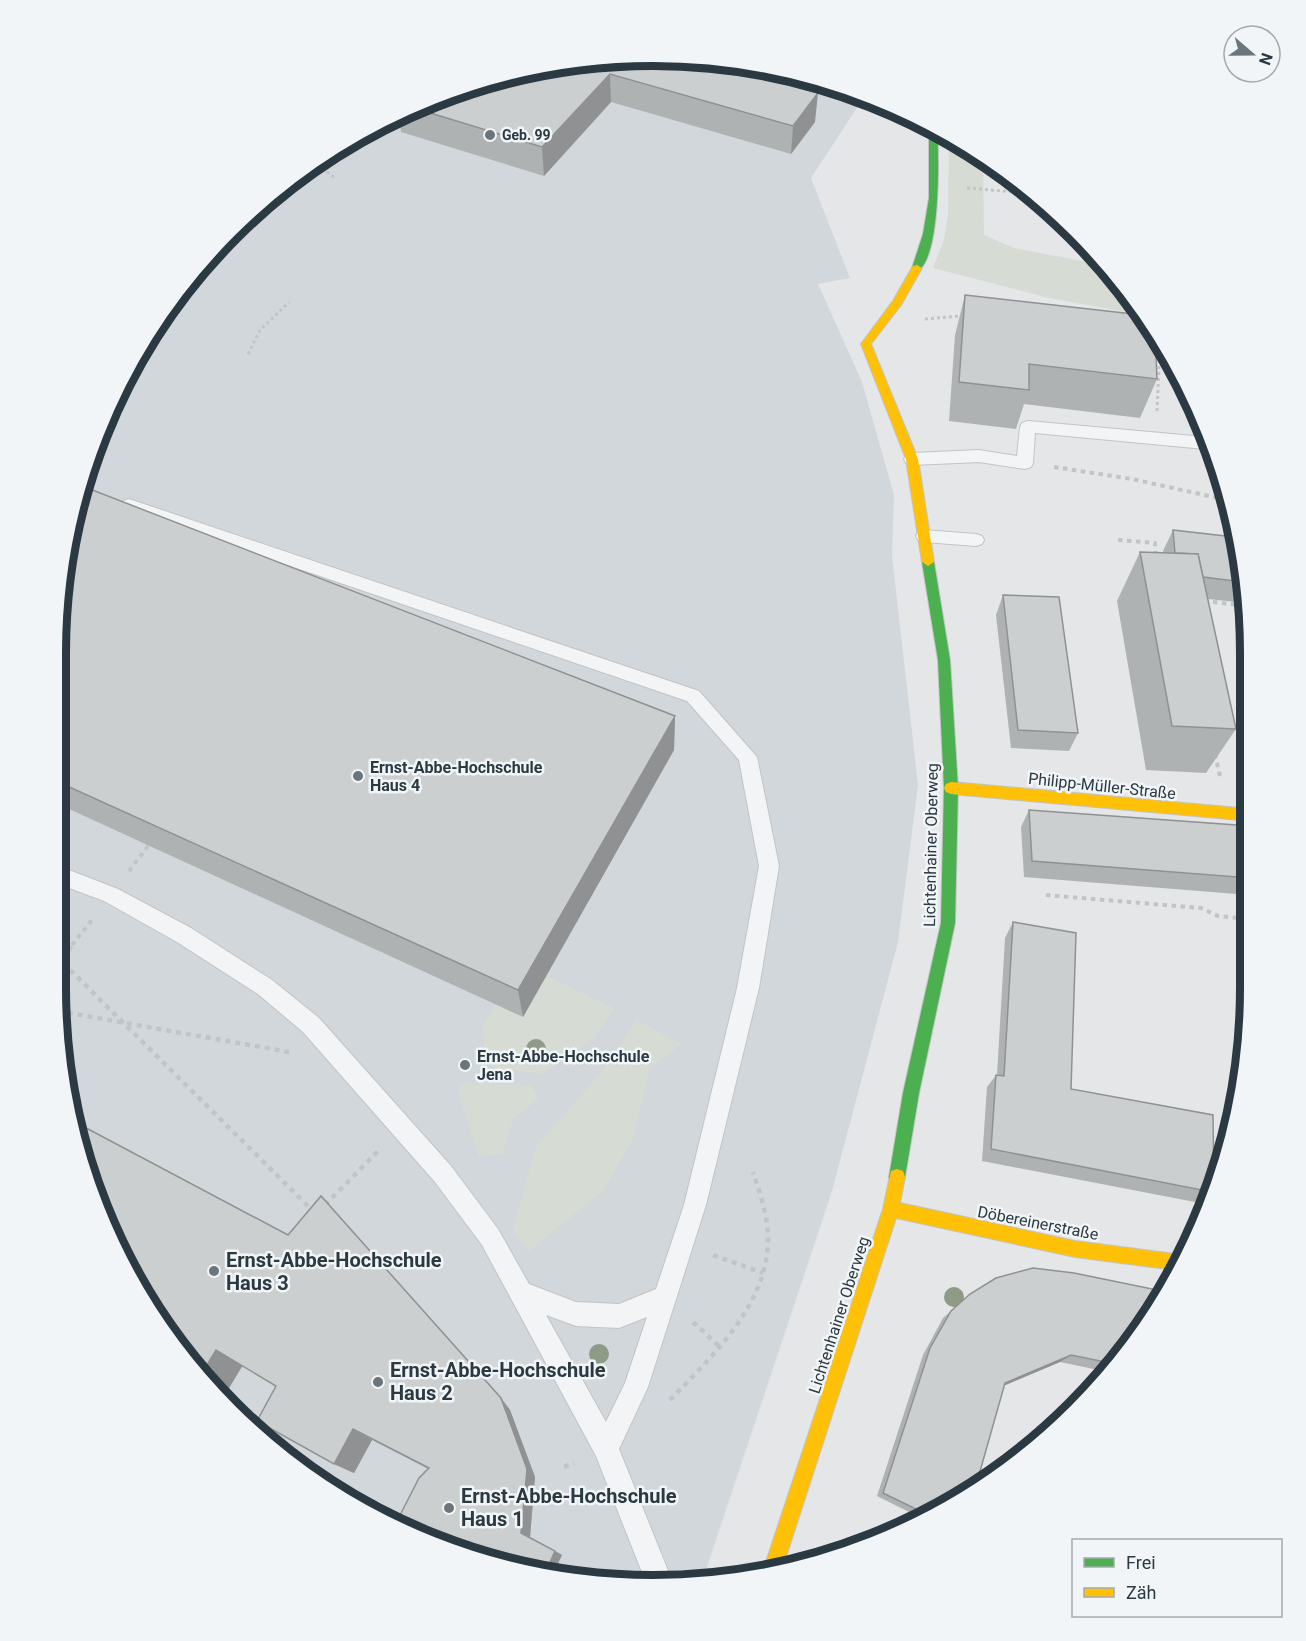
<svg xmlns="http://www.w3.org/2000/svg" width="1306" height="1641" viewBox="0 0 1306 1641" font-family="Roboto,sans-serif">
	<style>
		.built { fill: #d2d7db }
		.green { fill: #d6dcd4 }
		.lines { fill: none; stroke-linecap: round; stroke-linejoin: round }
		.lane-casing { stroke: #c2c4c6; stroke-width: 2 }
		.fast-casing { stroke: #c2c4c6; stroke-width: 2 }
		.slow-casing { stroke: #c2c4c6; stroke-width: 2 }
		.path-far2 { stroke: #c2c5c7; stroke-width: 3; stroke-dasharray: 3 3; stroke-linecap: butt }
		.path-far1 { stroke: #c2c5c7; stroke-width: 4; stroke-dasharray: 4.5 4.5; stroke-linecap: butt }
		.path { stroke: #c2c5c7; stroke-width: 4.5; stroke-dasharray: 5 5; stroke-linecap: butt }
		.lane { fill: #f3f4f5; fill-rule: evenodd }
		.fast { fill: #4caf50; fill-rule: evenodd }
		.slow { fill: #ffc107; fill-rule: evenodd }
		.tree { fill: #8e9b87 }
		.wall { fill: #afb2b3 }
		.shaded-wall { fill: #8f9192 }
		.building { fill: #cccfd0; stroke: #8f9192; stroke-width: 1.5 }
		.poi-dot { fill: #6b767c; stroke: #f2f5f7; stroke-width: 2 }
		.labels { text-anchor: middle; dominant-baseline: central; stroke-width: 5; stroke-linejoin: round; paint-order: stroke }
		.far-poi-label { font-size: 14px; font-weight: bold; fill: #2a3942; stroke: #f2f5f7; text-anchor: start }
		.poi-label { font-size: 16px; font-weight: bold; fill: #2a3942; stroke: #f2f5f7; text-anchor: start }
		.street-label { font-size: 16px; fill: #2a3942; stroke: #f2f5f7 }
		.near-poi-label { font-size: 20px; font-weight: bold; fill: #2a3942; stroke: #f2f5f7; text-anchor: start }
		.rim { fill: none; stroke: #2a3942; stroke-width: 8 }
	</style>
	<rect width="100%" height="100%" fill="#e4e6e8"/>
	<!-- built -->
	<path class="built" d="M692,57L808,76L864,97L811,178L850,278L818,284L862,382L894,495L892,556L918,785L898,942L832,1191L703,1579L653,1585L498,1565L354,1505L230,1410L135,1286L76,1142L56,988L57,614L87,461L135,355L204,259L289,179L355,135L461,87L575,61Z"/>
	<!-- green -->
	<g class="green">
		<path d="M949,137L983,158L984,235L1014,248L1108,266L1143,315L1049,298L933,268L944,240L948,215Z"/>
		<path d="M546,976L614,1008L593,1039L542,1074L497,1068L487,1063L482,1026L496,1004L524,1017Z"/>
		<path d="M636,1020L681,1044L650,1069L633,1139L603,1191L529,1251L512,1232L536,1146L602,1072Z"/>
		<path d="M467,1082L532,1086L538,1099L513,1119L502,1154L479,1156L458,1092L460,1086Z"/>
	</g>
	<g class="lines">
		<!-- lane casing -->
		<g class="lane-casing">
			<g id="lane">
				<path d="M1028,421L1205,437L1209,438L1212,445L1205,449L1035,433L1033,463L1031,467L1025,469L979,462L912,465L906,463L904,459L906,455L912,453L979,450L1017,456L1020,427L1022,423Z"/>
				<path d="M129,499L699,691L757,757L779,866L759,988L706,1205L648,1387L619,1449L673,1583L647,1585L596,1456L482,1245L435,1182L303,1032L258,994L177,942L104,901L56,883V865L118,889L191,928L272,980L319,1018L451,1166L498,1229L529,1284L576,1302L619,1304L656,1289L684,1205L737,988L759,866L739,760L687,701L123,509L121,505L123,501ZM546,1315L576,1326L619,1328L647,1317L625,1383L606,1422Z"/>
				<path d="M924,530L976,534L982,536L984,540L982,544L976,546L924,542L918,540L916,536L918,532Z"/>
			</g>
		</g>
		<!-- fast casing -->
		<g class="fast-casing">
			<g id="fast">
				<path d="M929,124L937,129C939,154 941,260 917,271L912,268L923,234L929,198Z"/>
				<path d="M928,558L934,562L950,660L958,788L955,923L919,1093L905,1177L903,1183L897,1185L891,1183L889,1177L903,1093L941,923L944,788L938,660L922,562Z"/>
			</g>
		</g>
		<!-- slow casing -->
		<g class="slow-casing">
			<g id="slow">
				<path d="M917,265L922,268L901,305L871,344L918,459L934,562L928,566L922,562L906,459L861,344L893,301L913,266Z"/>
				<path d="M951,782L1250,809V821L951,794L946,792L944,788L946,784Z"/>
				<path d="M897,1169L903,1171L905,1177L900,1203L1075,1241L1183,1255L1175,1270L1075,1257L896,1218L782,1569L763,1571L883,1209L891,1171Z"/>
			</g>
		</g>
		<!-- path-far2 -->
		<g class="path-far2">
			<path d="M368,129L383,135L402,117"/>
			<path d="M310,165L326,171L335,178"/>
			<path d="M967,188L1029,193"/>
			<path d="M925,319L962,316"/>
			<path d="M1152,339L1162,343"/>
			<path d="M248,354L260,330L289,302"/>
			<path d="M1157,411L1160,343"/>
		</g>
		<!-- path-far1 -->
		<g class="path-far1">
			<path d="M1054,467L1132,479L1227,500"/>
			<path d="M1118,540L1155,543L1156,556"/>
			<path d="M1204,601L1248,606"/>
			<path d="M1215,754L1220,776"/>
			<path d="M129,871L149,845"/>
			<path d="M1046,895L1201,908L1218,916L1250,919"/>
			<path d="M72,945L92,920"/>
		</g>
		<!-- path -->
		<g class="path">
			<path d="M56,956L313,1211"/>
			<path d="M56,966L74,943"/>
			<path d="M58,1011L289,1052"/>
			<path d="M325,1205L379,1150"/>
			<path d="M713,1255L763,1273"/>
			<path d="M693,1322L719,1346"/>
			<path d="M670,1400C712,1356 768,1305 768,1239C768,1216 760,1193 753,1172"/>
			<path d="M564,1467L574,1463"/>
		</g>
		<!-- lane -->
		<use href="#lane" class="lane"/>
		<!-- fast -->
		<use href="#fast" class="fast"/>
		<!-- slow -->
		<use href="#slow" class="slow"/>
	</g>
	<!-- trees -->
	<g class="tree">
		<circle cx="536" cy="1049" r="10"/>
		<circle cx="954" cy="1297" r="10"/>
		<circle cx="599" cy="1354" r="10"/>
	</g>
	<!-- wall -->
	<g class="wall">
		<path d="M575,61L815,122L791,154L611,102L544,176L401,132L399,115L461,87Z"/>
		<path d="M965,295L1157,379L1140,418L1024,404L1016,429L949,421L955,335Z"/>
		<path d="M1173,530L1234,537L1247,603L1208,599L1236,729L1206,773L1146,770L1117,601L1140,552L1164,553L1163,551Z"/>
		<path d="M1003,595L1078,733L1069,751L1011,748L996,615Z"/>
		<path d="M57,614L675,716L674,750L523,1017L56,803Z"/>
		<path d="M1029,810L1250,826V893L1249,895L1024,877L1021,827Z"/>
		<path d="M1250,915V945L1246,921Z"/>
		<path d="M1013,922L1071,1089L1214,1186L1212,1194L1200,1203L982,1161L987,1087L996,1075H997L1005,938Z"/>
		<path d="M135,1286L501,1398L510,1410L535,1477L530,1537L562,1555L554,1572L498,1565L428,1469L372,1440L354,1473L334,1464L276,1386L242,1366L226,1393L211,1385Z"/>
		<path d="M951,1311L1127,1351L1108,1372L1060,1362L1005,1385L951,1506L921,1518L877,1496L923,1355L943,1318Z"/>
	</g>
	<!-- shaded-wall -->
	<g class="shaded-wall">
		<path d="M610,74L611,102L544,176L542,147Z"/>
		<path d="M818,93L815,122L791,154L793,126Z"/>
		<path d="M675,716L674,750L523,1017L518,990Z"/>
		<path d="M216,1350L243,1365L226,1393L211,1385L202,1373Z"/>
		<path d="M1071,1355L1060,1362L996,1389L1005,1383Z"/>
		<path d="M501,1398L510,1410L535,1477L530,1537L521,1533Z"/>
		<path d="M353,1429L372,1440L354,1473L334,1464Z"/>
		<path d="M555,1551L562,1555L554,1572L546,1571Z"/>
	</g>
	<!-- building -->
	<g class="building">
		<path d="M686,57L818,93L793,126L610,74L542,147L414,108L461,87L575,61Z"/>
		<path d="M965,295L1142,315L1155,333L1157,379L1029,364V390L959,382Z"/>
		<path d="M82,486L675,716L518,990L56,781L57,614Z"/>
		<path d="M1173,530L1234,537L1243,582L1203,577L1198,554L1175,553Z"/>
		<path d="M1140,552L1198,554L1236,729L1172,726Z"/>
		<path d="M1003,595L1059,597L1078,733L1018,730Z"/>
		<path d="M1029,810L1250,826V878L1032,861Z"/>
		<path d="M1013,922L1076,933L1071,1089L1213,1115L1214,1186L1212,1192L991,1149L996,1075L1004,1076Z"/>
		<path d="M73,1121L288,1235L321,1196L501,1398L527,1469L521,1533L555,1551L546,1571L498,1565L396,1523L419,1478L429,1468L353,1429L334,1464L257,1421L276,1386L216,1350L202,1373L135,1286L76,1142Z"/>
		<path d="M1033,1268L1074,1273L1162,1291L1127,1351L1115,1364L1071,1355L1005,1383L975,1489L951,1506L928,1515L883,1493L930,1348L951,1311L970,1294L996,1278Z"/>
	</g>
	<!-- markers -->
	<g class="poi-dot">
		<circle cx="490" cy="135" r="6"/>
		<circle cx="358" cy="776" r="6"/>
		<circle cx="465" cy="1065" r="6"/>
		<circle cx="214" cy="1271" r="6"/>
		<circle cx="378" cy="1382" r="6"/>
		<circle cx="449" cy="1508" r="6"/>
	</g>
	<g class="labels">
		<!-- far-poi labels -->
		<g class="far-poi-label">
			<text x="502" y="135">Geb. 99</text>
		</g>
		<!-- poi labels -->
		<g class="poi-label">
			<text x="370" y="767">Ernst-Abbe-Hochschule<tspan x="370" dy="18">Haus 4</tspan></text>
			<text x="477" y="1056">Ernst-Abbe-Hochschule<tspan x="477" dy="18">Jena</tspan></text>
		</g>
		<!-- street labels -->
		<g class="street-label">
			<text transform="translate(1102 786) rotate(6)">Philipp-Müller-Straße</text>
			<text transform="translate(931 845) rotate(-89)">Lichtenhainer Oberweg</text>
			<text transform="translate(1038 1223) rotate(11)">Döbereinerstraße</text>
			<text transform="translate(839 1315) rotate(-72)">Lichtenhainer Oberweg</text>
		</g>
		<!-- near-poi labels -->
		<g class="near-poi-label">
			<text x="226" y="1260">Ernst-Abbe-Hochschule<tspan x="226" dy="23">Haus 3</tspan></text>
			<text x="390" y="1370">Ernst-Abbe-Hochschule<tspan x="390" dy="23">Haus 2</tspan></text>
			<text x="461" y="1496">Ernst-Abbe-Hochschule<tspan x="461" dy="23">Haus 1</tspan></text>
		</g>
	</g>
	<!-- crop -->
	<path d="M0 0H1306V1641H0ZM653 66H653A587 587 0 0 1 1240 653V988A587 587 0 0 1 653 1575H653A587 587 0 0 1 66 988V653A587 587 0 0 1 653 66Z" fill="#f2f5f7" fill-rule="evenodd"/>
	<path class="rim" d="M653 66H653A587 587 0 0 1 1240 653V988A587 587 0 0 1 653 1575H653A587 587 0 0 1 66 988V653A587 587 0 0 1 653 66Z"/>
	<!-- legend -->
	<rect x="1072" y="1539" width="210" height="78" fill="#f2f5f7" stroke="#a2aaaf" stroke-width="1.5"/>
	<rect x="1084" y="1558" width="30" height="9" fill="#4caf50" stroke="#a2aaaf" stroke-width="1.5"/>
	<text x="1126" y="1569" font-size="18" fill="#2a3942">Frei</text>
	<rect x="1084" y="1588" width="30" height="9" fill="#ffc107" stroke="#a2aaaf" stroke-width="1.5"/>
	<text x="1126" y="1599" font-size="18" fill="#2a3942">Zäh</text>
	<!-- north arrow -->
	<g transform="translate(1252 54) rotate(110)"><circle r="28" fill="#f2f5f7" stroke="#a2aaaf" stroke-width="1.5"/>
	<path d="M0-4.5L10 22L0 15L-10 22Z" fill="#6b767c"/>
	<text y="-9" font-size="16" font-weight="bold" text-anchor="middle" fill="#2a3942">N</text>
	</g>
</svg>
